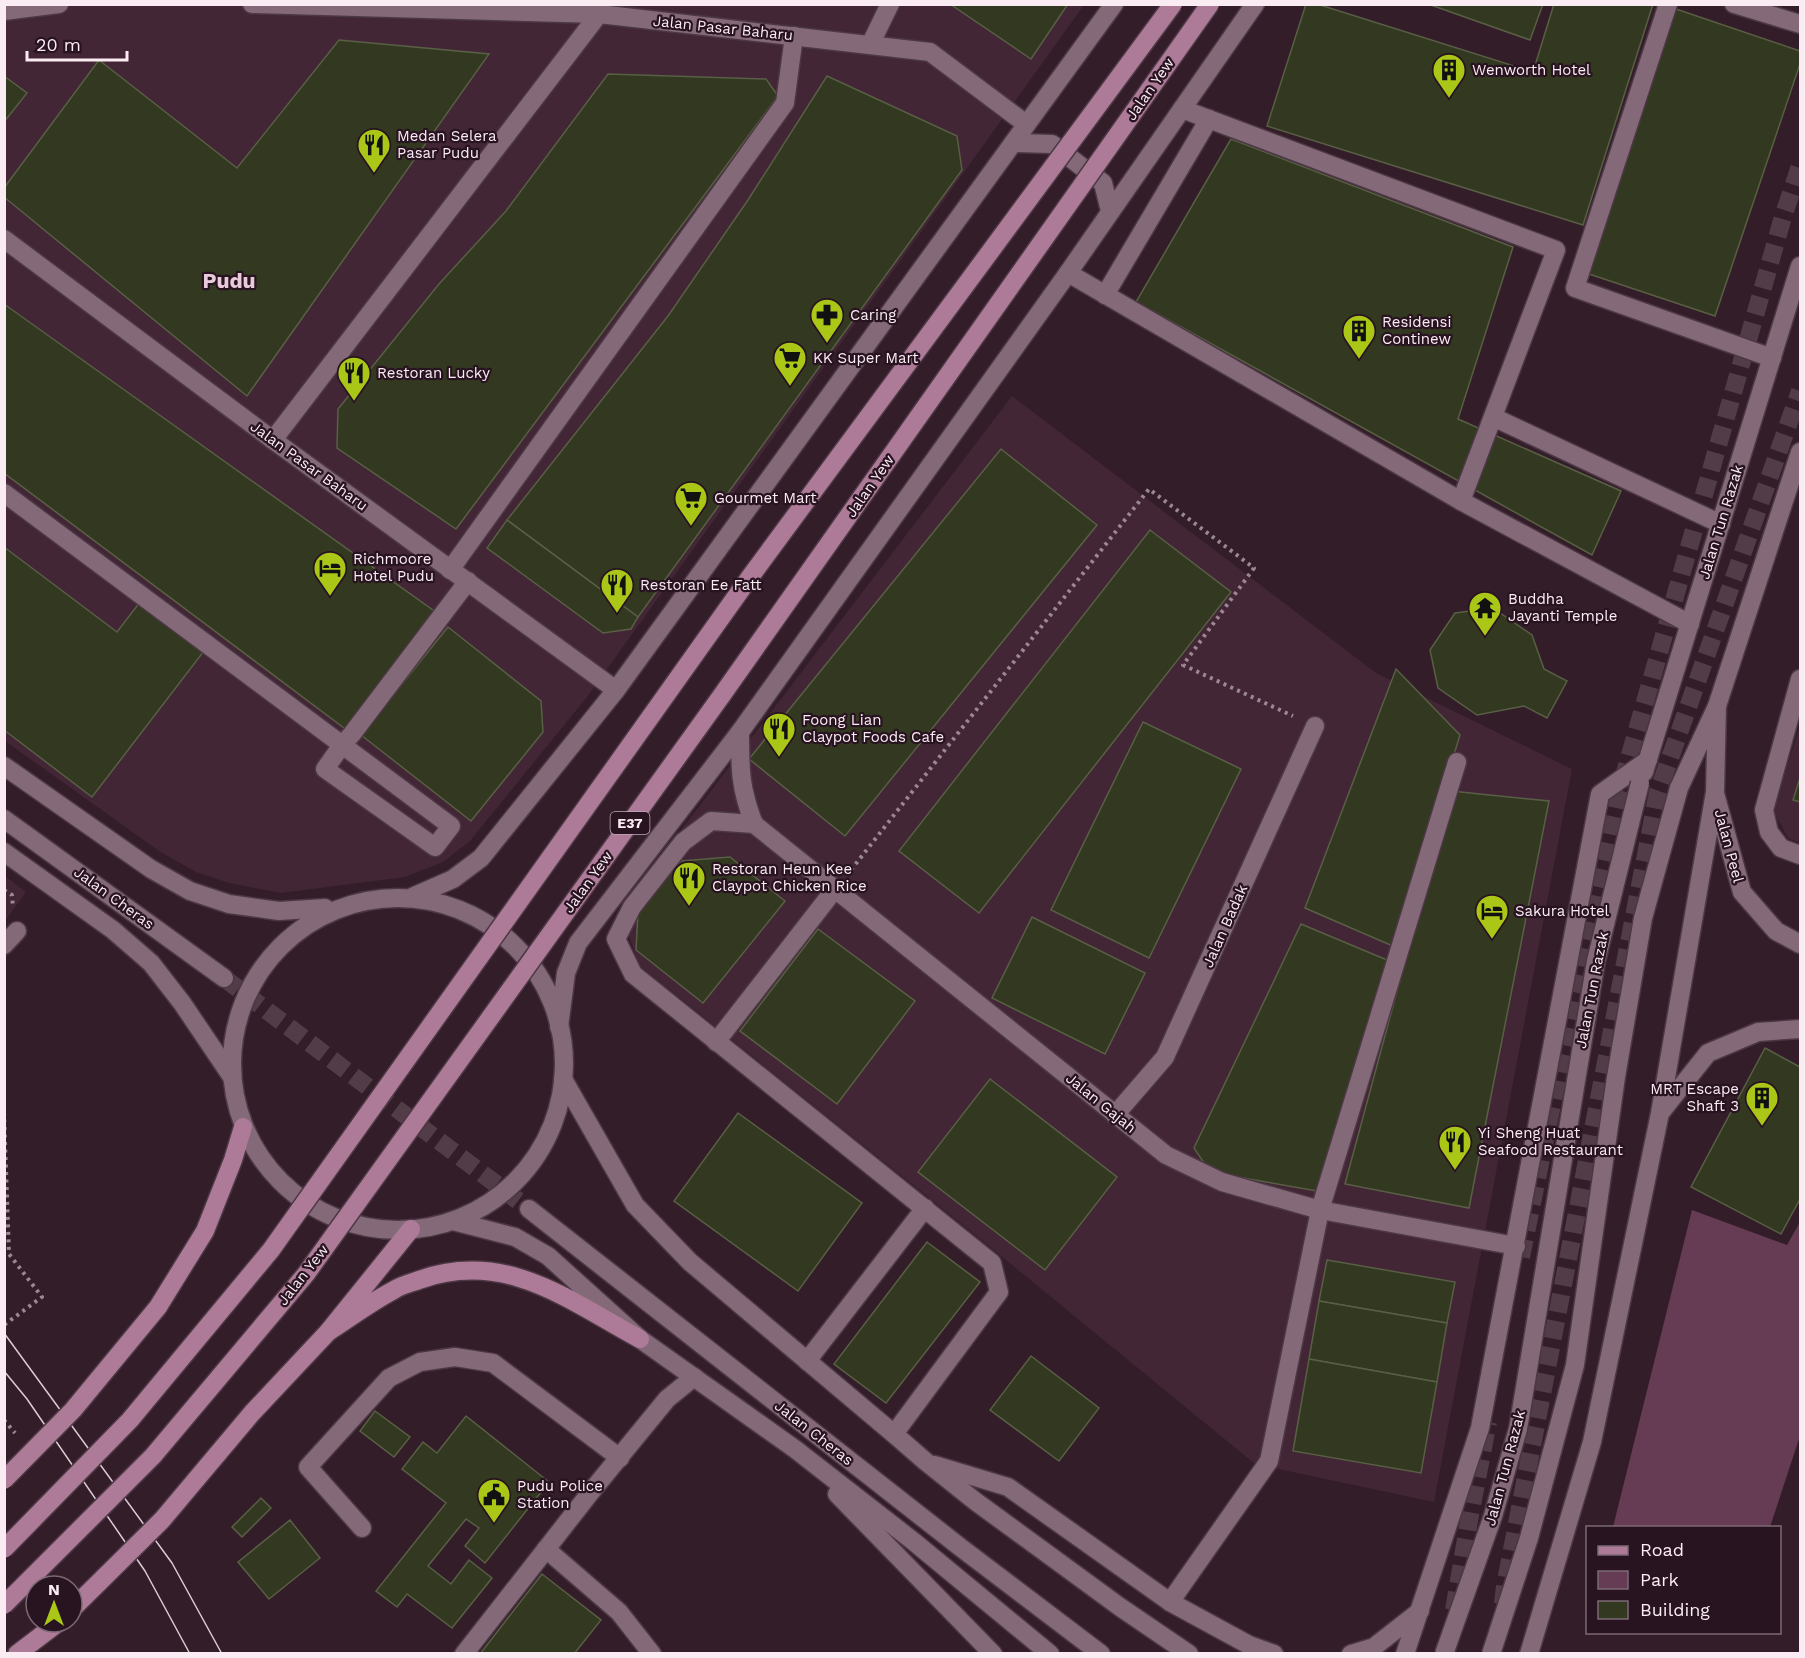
<svg xmlns="http://www.w3.org/2000/svg" width="1805" height="1658" viewBox="0 0 1805 1658" font-family="'Work Sans',sans-serif">
	<style>
		.built { fill: #422636 }
		.green { fill: #653c54 }
		.building { fill: #333921; stroke: #595f45; stroke-width: 1.5 }
		.lines { fill: none; stroke-linecap: round; stroke-linejoin: round }
		.secondary-tunnel { stroke: #513c47; stroke-width: 18; stroke-dasharray: 18 9; stroke-linecap: butt }
		.highway-tunnel { stroke: #513c47; stroke-width: 18; stroke-dasharray: 18 9; stroke-linecap: butt }
		.lane-casing { stroke: #4c3844; stroke-width: 21 }
		.street-casing { stroke: #4c3844; stroke-width: 21 }
		.secondary-casing { stroke: #4c3844; stroke-width: 21 }
		.primary-casing { stroke: #4c3844; stroke-width: 21 }
		.path { stroke: #9b8892; stroke-width: 4; stroke-dasharray: 3 4.5; stroke-linecap: butt }
		.lane { stroke: #846978; stroke-width: 18 }
		.street { stroke: #846978; stroke-width: 18 }
		.secondary { stroke: #846978; stroke-width: 18 }
		.primary { stroke: #ad7a97; stroke-width: 18 }
		.tram { stroke: #dccbd4; stroke-width: 1.5 }
		.secondary-bridge-casing { stroke: #4c3844; stroke-width: 21; stroke-linecap: butt }
		.primary-bridge-casing { stroke: #4c3844; stroke-width: 21; stroke-linecap: butt }
		.secondary-bridge { stroke: #846978; stroke-width: 18 }
		.primary-bridge { stroke: #ad7a97; stroke-width: 18 }
		.labels { text-anchor: middle; dominant-baseline: central; stroke-width: 4.5; stroke-linejoin: round; paint-order: stroke }
		.shield { fill: #281320; stroke: #bcaab4; stroke-width: 1.5 }
		.shield-label { font-size: 14px; font-weight: bold; fill: #fbebf3 }
		.street-label { font-size: 15px; fill: #fbebf3; stroke: #281320 }
		.poi-label { font-size: 15px; fill: #fbebf3; stroke: #281320; text-anchor: start }
		.district-label { font-size: 21px; font-weight: bold; fill: #e9cada; stroke: #281320 }
	</style>
	<rect width="100%" height="100%" fill="#331d29"/>
	<!-- built -->
	<g class="built">
		<path d="M4,5H1084L587,697L470,841L443,862L405,877L281,893L229,883L196,872L159,851L5,741Z"/>
		<path d="M1012,396L1376,673L1572,769L1434,1502L1255,1464L973,1233L639,965L620,910Z"/>
		<path d="M1800,726V843L1788,838L1773,810Z"/>
		<path d="M5,876L26,892L5,921Z"/>
	</g>
	<!-- green -->
	<path class="green" d="M1692,1210L1787,1245L1800,1222V1436L1770,1527H1613Z"/>
	<!-- building -->
	<g class="building">
		<path d="M950,4H1068L1031,59Z"/>
		<path d="M1306,4H1317L1533,72L1554,4H1653L1583,225L1267,126Z"/>
		<path d="M1428,4H1543L1530,40Z"/>
		<path d="M1676,9L1800,51V64L1715,316L1586,273Z"/>
		<path d="M339,40L489,54L247,396L4,197V188L99,60L237,168Z"/>
		<path d="M608,74L766,79L778,96L456,529L337,448L338,409L439,284L506,211Z"/>
		<path d="M4,76L27,93L4,122Z"/>
		<path d="M827,76L957,136L962,170L638,617L507,520L668,316L748,200Z"/>
		<path d="M1231,139L1513,247L1458,419L1621,491L1592,555L1136,302Z"/>
		<path d="M4,304L437,613L348,731L4,473Z"/>
		<path d="M1001,449L1097,525L845,836L749,759Z"/>
		<path d="M507,520L638,617L631,629L603,633L487,548Z"/>
		<path d="M1150,530L1231,592L979,913L899,851Z"/>
		<path d="M4,547L117,632L140,602L204,651L92,797L4,730Z"/>
		<path d="M1493,608L1532,635L1544,669L1567,681L1547,718L1524,706L1477,715L1438,688L1430,650L1455,613Z"/>
		<path d="M448,627L541,701L543,732L471,821L361,735Z"/>
		<path d="M1396,669L1460,735L1395,947L1305,908Z"/>
		<path d="M1143,722L1241,769L1149,958L1051,910Z"/>
		<path d="M1800,778V802L1793,800Z"/>
		<path d="M1451,791L1549,801L1469,1208L1345,1184Z"/>
		<path d="M730,857L785,901L703,1003L636,950L638,912L681,861Z"/>
		<path d="M1032,917L1145,973L1105,1054L992,998Z"/>
		<path d="M1301,924L1387,960L1317,1191L1210,1172L1194,1148Z"/>
		<path d="M818,929L915,1001L837,1104L740,1031Z"/>
		<path d="M1765,1048L1800,1067V1199L1781,1234L1691,1187Z"/>
		<path d="M990,1079L1117,1177L1045,1270L918,1172Z"/>
		<path d="M738,1113L862,1203L798,1291L674,1201Z"/>
		<path d="M927,1242L980,1282L886,1403L834,1364Z"/>
		<path d="M1327,1260L1455,1282L1447,1323L1319,1301Z"/>
		<path d="M1319,1301L1447,1323L1437,1382L1309,1359Z"/>
		<path d="M1031,1356L1099,1408L1059,1461L990,1410Z"/>
		<path d="M1309,1359L1437,1382L1421,1473L1293,1451Z"/>
		<path d="M375,1411L410,1437L394,1457L360,1431Z"/>
		<path d="M466,1416L549,1482L485,1563L465,1546L479,1528L466,1519L428,1566L451,1584L469,1560L492,1578L452,1628L407,1594L397,1607L376,1591L446,1503L402,1469L423,1442L437,1453Z"/>
		<path d="M261,1498L271,1508L242,1537L232,1527Z"/>
		<path d="M290,1520L320,1558L269,1599L238,1562Z"/>
		<path d="M542,1574L601,1620L574,1654H480Z"/>
	</g>
	<g class="lines">
		<!-- secondary-tunnel -->
		<path class="secondary-tunnel" d="M224,978L529,1209"/>
		<!-- highway-tunnel -->
		<g class="highway-tunnel">
			<path d="M1521,1257L1552,1105L1618,797L1783,217L1800,166"/>
			<path d="M1503,1604L1505,1586L1658,792L1800,391"/>
			<path d="M1454,1610L1470,1515L1488,1422"/>
		</g>
		<!-- lane casing -->
		<g class="lane-casing">
			<g id="lane">
				<path d="M1668,4L1575,288L1772,358"/>
				<path d="M1734,4L1800,24"/>
				<path d="M870,45L890,4"/>
				<path d="M1182,109L1556,250L1461,501"/>
				<path d="M1068,273L1461,501L1690,624"/>
				<path d="M1105,295L1209,119"/>
				<path d="M1493,417L1721,524"/>
				<path d="M4,493L451,826L435,847L325,769L342,745L352,734L468,581"/>
				<path d="M450,570L785,103L794,36"/>
				<path d="M1800,679L1764,810L1769,832L1781,848L1800,855"/>
				<path d="M4,945L17,931"/>
				<path d="M716,1042L835,889"/>
				<path d="M807,1361L925,1208"/>
				<path d="M362,1528L308,1467L389,1378L420,1362L455,1357L493,1363L620,1458"/>
				<path d="M546,1549L619,1612L652,1654"/>
				<path d="M1170,1602L1269,1461L1320,1210L1457,762"/>
				<path d="M464,1654L590,1493L667,1399L694,1377"/>
			</g>
		</g>
		<!-- street casing -->
		<g class="street-casing">
			<g id="street">
				<path d="M252,4L599,14L930,52L1026,124"/>
				<path d="M4,11L59,4"/>
				<path d="M4,239L273,440L616,690"/>
				<path d="M273,440L599,14"/>
				<path d="M1115,1115L1165,1057L1315,726"/>
				<path d="M894,1434L999,1292L992,1263L633,974L616,939L632,907L683,842L711,821L754,824L1166,1155L1222,1182L1320,1210L1516,1246"/>
			</g>
		</g>
		<!-- secondary casing -->
		<g class="secondary-casing">
			<g id="secondary">
				<path d="M1013,143L1052,144L1103,183L1110,211"/>
				<path d="M740,732C740,769 740,788 754,824"/>
				<path d="M4,766L151,869L190,891L229,904L279,911L325,908"/>
				<path d="M1644,772L1800,266"/>
				<path d="M1679,788L1717,706L1800,452"/>
				<path d="M1716,797L1742,892L1776,931L1800,944"/>
				<path d="M4,819L224,978"/>
				<path d="M4,852L113,930L151,963L182,1003L232,1077"/>
				<path d="M412,897L453,879L481,858L616,690L1114,4"/>
				<circle cx="398" cy="1064" r="166"/>
				<path d="M559,1027L566,973L578,943L740,732L1068,273L1255,4"/>
				<path d="M563,1079L635,1205L690,1262L894,1434L925,1461L975,1501L1120,1607L1189,1654"/>
				<path d="M1661,1112L1708,1053L1758,1032L1800,1029"/>
				<path d="M529,1209L960,1547L1101,1654"/>
				<path d="M453,1221L515,1237L548,1256L640,1339L795,1449L913,1541L1050,1654"/>
				<path d="M935,1465L1008,1487L1170,1602L1249,1645L1274,1654"/>
				<path d="M837,1494L993,1654"/>
				<path d="M1351,1654L1374,1647L1420,1611"/>
				<path d="M1405,1654L1480,1428L1600,794L1648,760"/>
				<path d="M1529,1654L1592,1442L1660,1113L1715,792L1717,706"/>
			</g>
		</g>
		<!-- primary casing -->
		<g class="primary-casing">
			<g id="primary">
				<path d="M158,1307L205,1231L233,1160L243,1127"/>
				<path d="M328,1332C350,1318 371,1302 394,1290C401,1285 411,1283 419,1280C505,1249 568,1300 640,1339"/>
				<path d="M252,1413L328,1332L411,1229"/>
				<path d="M17,1654L59,1622"/>
			</g>
		</g>
		<!-- path -->
		<g class="path">
			<path d="M851,870L1149,489L1254,568L1183,665L1293,716"/>
			<path d="M4,890L12,895L13,907"/>
			<path d="M4,1112L9,1254L42,1297L4,1325"/>
			<path d="M4,1420L15,1433"/>
		</g>
		<!-- lane -->
		<use href="#lane" class="lane"/>
		<!-- street -->
		<use href="#street" class="street"/>
		<!-- secondary -->
		<use href="#secondary" class="secondary"/>
		<!-- primary -->
		<use href="#primary" class="primary"/>
		<!-- tram -->
		<g class="tram">
			<path d="M4,1333L172,1563L222,1654"/>
			<path d="M4,1371L27,1399L145,1571L190,1654"/>
		</g>
		<!-- secondary-bridge casing -->
		<g class="secondary-bridge-casing">
			<g id="secondary-bridge">
				<path d="M1444,1654L1493,1516L1518,1429L1596,961L1640,783"/>
				<path d="M1491,1654L1529,1538L1575,1365L1616,1077L1643,918L1679,788"/>
			</g>
		</g>
		<!-- primary-bridge casing -->
		<g class="primary-bridge-casing">
			<g id="primary-bridge">
				<path d="M4,1480L73,1410L158,1307"/>
				<path d="M4,1549L130,1420L271,1250L750,577L1173,4"/>
				<path d="M4,1605L153,1456L306,1274L722,695L1210,4"/>
				<path d="M72,1609L162,1520L252,1413"/>
			</g>
		</g>
		<!-- secondary-bridge -->
		<use href="#secondary-bridge" class="secondary-bridge"/>
		<!-- primary-bridge -->
		<use href="#primary-bridge" class="primary-bridge"/>
	</g>
	<!-- icons -->
	<defs>
		<g id="building-pin" transform="scale(1.725)"><path d="M0 17L-7.5 6A9.5 9.5 0 1 1 7.5 6Z" fill="#aac718" stroke="#281320"/><path d="M-4-6H4V6H1V3H-1V6H-4ZM-2.5-4.3h1.7v1.8h-1.7ZM.8-4.3h1.7v1.8H.8ZM-2.5-1h1.7V.8h-1.7ZM.8-1h1.7V.8H.8Z" fill="#111"/></g>
		<g id="restaurant-pin" transform="scale(1.725)"><path d="M0 17L-7.5 6A9.5 9.5 0 1 1 7.5 6Z" fill="#aac718" stroke="#281320"/><path d="M-5-6h1v4h1v-4h1v4h1v-4h1v5L-1.5 .5V6h-2V.5L-5-1ZM5-6V6H3V1.5H1.5Q1.5-4 5-6Z" fill="#111"/></g>
		<g id="pharmacy-pin" transform="scale(1.725)"><path d="M0 17L-7.5 6A9.5 9.5 0 1 1 7.5 6Z" fill="#aac718" stroke="#281320"/><path d="M-2-6h4v4h4v4h-4v4h-4v-4h-4v-4h4Z" fill="#111"/></g>
		<g id="supermarket-pin" transform="scale(1.725)"><path d="M0 17L-7.5 6A9.5 9.5 0 1 1 7.5 6Z" fill="#aac718" stroke="#281320"/><path d="M-6-5.5h2.5l.6 2H6L4.5 2H-2.5L-4.4-4H-6ZM-1.5 3.2a1.3 1.3 0 1 0 .1 0ZM3 3.2a1.3 1.3 0 1 0 .1 0Z" fill="#111"/></g>
		<g id="hotel-pin" transform="scale(1.725)"><path d="M0 17L-7.5 6A9.5 9.5 0 1 1 7.5 6Z" fill="#aac718" stroke="#281320"/><path d="M-6-4.5h1.5V1H6V5H4.5V3h-9V5H-6ZM-4 0a1.8 1.8 0 1 1 3.6 0ZM.5 0V-2.5h3Q6-2.5 6 0Z" fill="#111"/></g>
		<g id="temple-pin" transform="scale(1.725)"><path d="M0 17L-7.5 6A9.5 9.5 0 1 1 7.5 6Z" fill="#aac718" stroke="#281320"/><path d="M0-6L5-2H3V0L6.5 2.5H4V6H1.5V3h-3V6H-4V2.5H-6.5L-3 0V-2H-5Z" fill="#111"/></g>
		<g id="civic-pin" transform="scale(1.725)"><path d="M0 17L-7.5 6A9.5 9.5 0 1 1 7.5 6Z" fill="#aac718" stroke="#281320"/><path d="M-.6-6.5H3V-4.5H.6V-3L4-1V1h2V6H-6V1h2V-1L-.6-3ZM-1.2 2.5V6h2.4V2.5Z" fill="#111"/></g>
	</defs>
	<g fill-rule="evenodd">
		<use href="#building-pin" x="1449" y="70"/>
		<use href="#restaurant-pin" x="374" y="145"/>
		<use href="#pharmacy-pin" x="827" y="315"/>
		<use href="#building-pin" x="1359" y="331"/>
		<use href="#supermarket-pin" x="790" y="358"/>
		<use href="#restaurant-pin" x="354" y="373"/>
		<use href="#supermarket-pin" x="691" y="498"/>
		<use href="#hotel-pin" x="330" y="568"/>
		<use href="#restaurant-pin" x="617" y="585"/>
		<use href="#temple-pin" x="1485" y="608"/>
		<use href="#restaurant-pin" x="779" y="729"/>
		<use href="#restaurant-pin" x="689" y="878"/>
		<use href="#hotel-pin" x="1492" y="911"/>
		<use href="#building-pin" x="1762" y="1098"/>
		<use href="#restaurant-pin" x="1455" y="1142"/>
		<use href="#civic-pin" x="494" y="1495"/>
	</g>
	<g class="labels">
		<!-- shield labels -->
		<rect class="shield" x="610.5" y="812" width="39" height="22" rx="4.5"/>
		<g class="shield-label">
			<text x="630" y="823">E37</text>
		</g>
		<!-- street labels -->
		<g class="street-label">
			<text transform="translate(723 28) rotate(6)">Jalan Pasar Baharu</text>
			<text transform="translate(1150 89) rotate(-55)">Jalan Yew</text>
			<text transform="translate(309 466) rotate(36)">Jalan Pasar Baharu</text>
			<text transform="translate(870 486) rotate(-55)">Jalan Yew</text>
			<text transform="translate(1721 522) rotate(-73)">Jalan Tun Razak</text>
			<text transform="translate(1729 846) rotate(75)">Jalan Peel</text>
			<text transform="translate(588 882) rotate(-54)">Jalan Yew</text>
			<text transform="translate(114 898) rotate(36)">Jalan Cheras</text>
			<text transform="translate(1225 926) rotate(-66)">Jalan Badak</text>
			<text transform="translate(1592 990) rotate(-79)">Jalan Tun Razak</text>
			<text transform="translate(1101 1103) rotate(39)">Jalan Gajah</text>
			<text transform="translate(303 1275) rotate(-52)">Jalan Yew</text>
			<text transform="translate(814 1433) rotate(38)">Jalan Cheras</text>
			<text transform="translate(1505 1468) rotate(-75)">Jalan Tun Razak</text>
		</g>
		<!-- poi labels -->
		<g class="poi-label">
			<text x="1472" y="70">Wenworth Hotel</text>
			<text x="397" y="136">Medan Selera<tspan x="397" dy="17">Pasar Pudu</tspan></text>
			<text x="850" y="315">Caring</text>
			<text x="1382" y="322">Residensi<tspan x="1382" dy="17">Continew</tspan></text>
			<text x="813" y="358">KK Super Mart</text>
			<text x="377" y="373">Restoran Lucky</text>
			<text x="714" y="498">Gourmet Mart</text>
			<text x="353" y="559">Richmoore<tspan x="353" dy="17">Hotel Pudu</tspan></text>
			<text x="640" y="585">Restoran Ee Fatt</text>
			<text x="1508" y="599">Buddha<tspan x="1508" dy="17">Jayanti Temple</tspan></text>
			<text x="802" y="720">Foong Lian<tspan x="802" dy="17">Claypot Foods Cafe</tspan></text>
			<text x="712" y="869">Restoran Heun Kee<tspan x="712" dy="17">Claypot Chicken Rice</tspan></text>
			<text x="1515" y="911">Sakura Hotel</text>
			<text x="1739" y="1089" text-anchor="end">MRT Escape<tspan x="1739" dy="17">Shaft 3</tspan></text>
			<text x="1478" y="1133">Yi Sheng Huat<tspan x="1478" dy="17">Seafood Restaurant</tspan></text>
			<text x="517" y="1486">Pudu Police<tspan x="517" dy="17">Station</tspan></text>
		</g>
		<!-- district labels -->
		<g class="district-label">
			<text x="229" y="280">Pudu</text>
		</g>
	</g>
	<!-- border -->
	<rect width="1805" height="1658" fill="none" stroke="#fbebf3" stroke-width="12"/>
	<!-- legend -->
	<rect x="1586" y="1526" width="195" height="108" fill="#281320" stroke="#7c6974" stroke-width="1.5"/>
	<rect x="1598" y="1546" width="30" height="9" fill="#ad7a97" stroke="#7c6974" stroke-width="1.5"/>
	<text x="1640" y="1556" font-size="18" fill="#fbebf3">Road</text>
	<rect x="1598" y="1571" width="30" height="18" fill="#653c54" stroke="#7c6974" stroke-width="1.5"/>
	<text x="1640" y="1586" font-size="18" fill="#fbebf3">Park</text>
	<rect x="1598" y="1601" width="30" height="18" fill="#333921" stroke="#7c6974" stroke-width="1.5"/>
	<text x="1640" y="1616" font-size="18" fill="#fbebf3">Building</text>
	<!-- north arrow -->
	<g transform="translate(54 1604)"><circle r="28" fill="#281320" stroke="#7c6974" stroke-width="1.5"/>
	<path d="M0-4.5L10 22L0 15L-10 22Z" fill="#aac718"/>
	<text y="-9" font-size="16" font-weight="bold" text-anchor="middle" fill="#fbebf3">N</text>
	</g>
	<!-- scale -->
	<path d="M27 51v9h100v-9" fill="none" stroke="#fbebf3" stroke-width="3"/>
	<text x="36" y="51" font-size="18" fill="#fbebf3" stroke="#281320" stroke-width="4.5" paint-order="stroke">20 m</text>
</svg>
